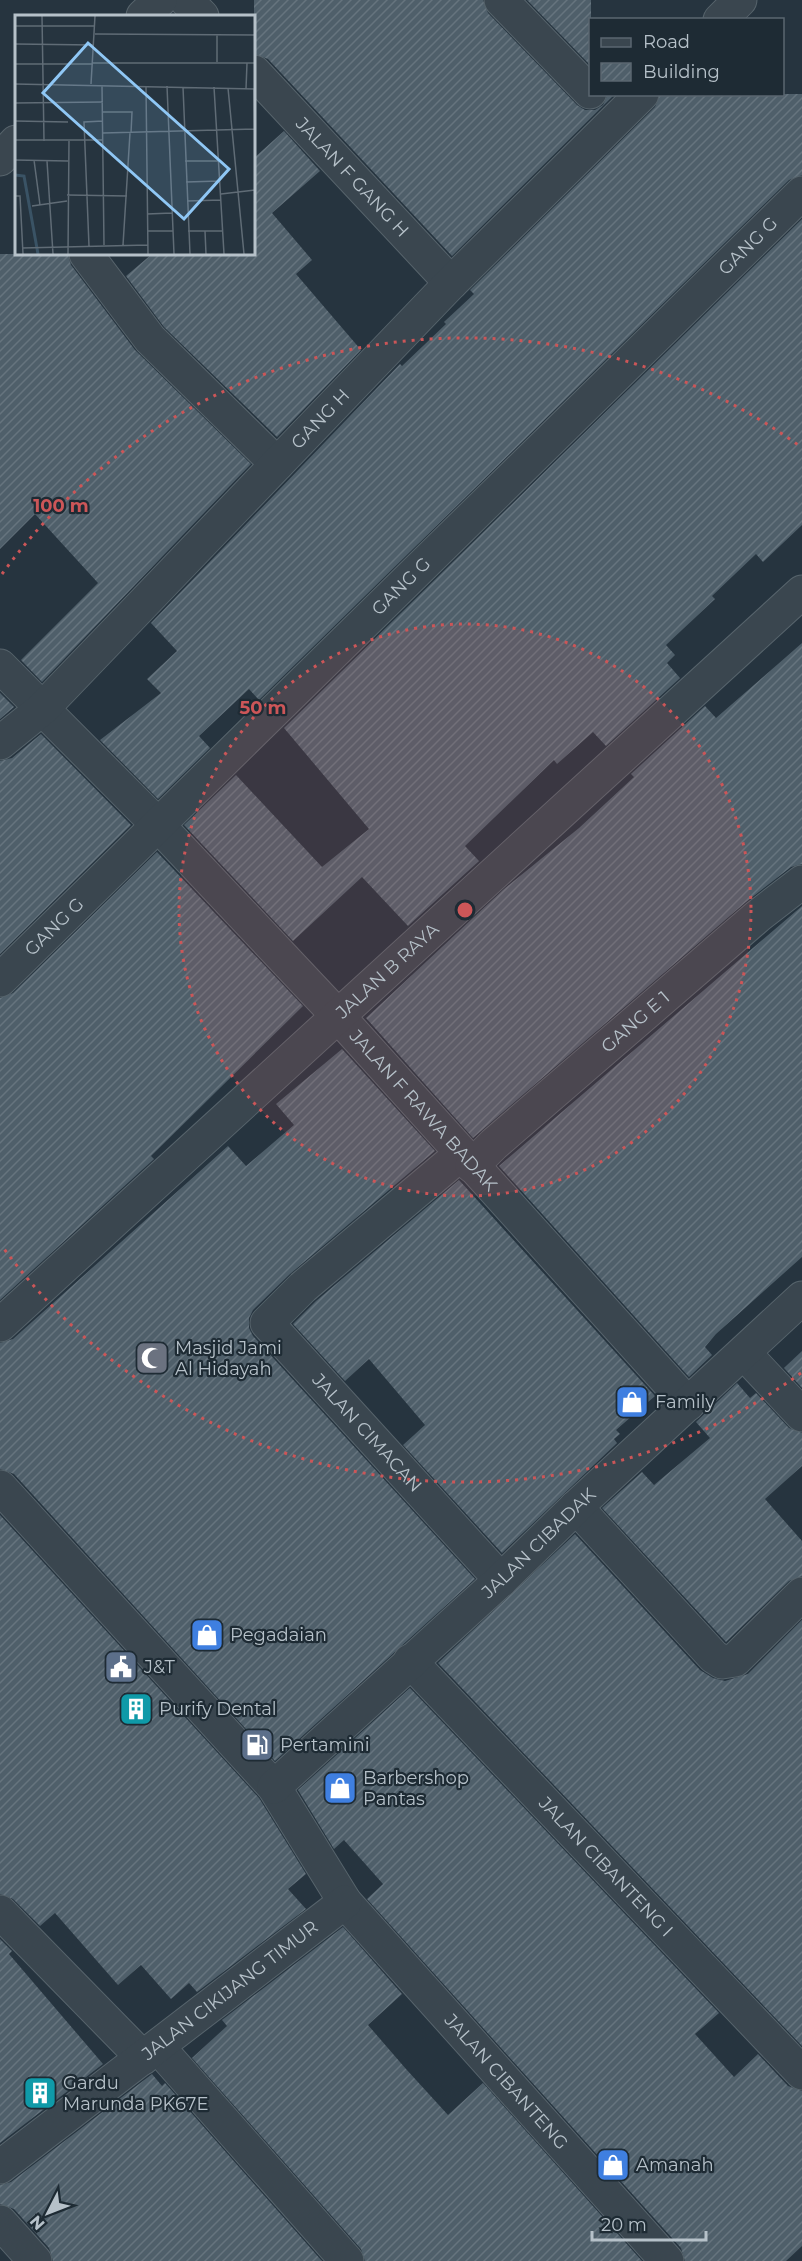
<svg xmlns="http://www.w3.org/2000/svg" width="802" height="2261" viewBox="0 0 802 2261" font-family="Montserrat,sans-serif">
	<style>
		.building { fill: url(#building-hatch) }
		.lines { fill: none; stroke-linecap: round; stroke-linejoin: round }
		.minor-casing { stroke: #57646c; stroke-width: 35 }
		.minor { stroke: #3a464f; stroke-width: 33 }
		.ring { fill: none; stroke: #cc5658; stroke-width: 3; stroke-dasharray: 3 6 }
		.labels { text-anchor: middle; dominant-baseline: central; stroke-width: 4.5; stroke-linejoin: round; paint-order: stroke }
		.street-label { font-size: 18px; fill: #b6c1c9; stroke: #1e2b34 }
		.poi-label { font-size: 18px; fill: #b6c1c9; stroke: #1e2b34; text-anchor: start }
		.inset-river { fill: none; stroke: #3a5365; stroke-width: 3 }
		.inset-road { fill: none; stroke: #606c76; stroke-width: 1.5 }
		.view { fill: #8fc7f5; fill-opacity: 0.15; stroke: #8fc7f5; stroke-width: 3 }
		.inset-edge { fill: none; stroke: #b6c1c9; stroke-width: 3 }
		.centre { fill: #cc5658; stroke: #1e2b34; stroke-width: 3 }
		.ring-label { font-size: 18px; text-anchor: middle; font-weight: bold; fill: #cc5658; stroke: #1e2b34; stroke-width: 4.5; stroke-linejoin: round; paint-order: stroke }
	</style>
	<defs>
		<pattern id="building-hatch" width="6" height="6" patternUnits="userSpaceOnUse" patternTransform="scale(1.5)"><rect width="6" height="6" fill="#4f5f6a"/><path d="M-1 1l2-2M0 6l6-6M5 7l2-2" fill="none" stroke="#66747e"/></pattern>
	</defs>
	<rect width="100%" height="100%" fill="#26343f"/>
	<!-- building -->
	<g class="building">
		<path d="M254,0H483L488,13L577,105L585,110H595L603,105L608,94H615L452,256L268,59L254,54Z"/>
		<path d="M527,0H591V66Z"/>
		<path d="M660,94H802V175L789,180L259,700L249,689L199,736L210,748L158,799L100,740L161,693L147,679L177,651L151,623L400,364L402,366L446,324L444,322L474,294L470,290L655,107Z"/>
		<path d="M284,131L320,171L272,213L312,260L296,274L361,350L277,437L164,327L126,276L152,254H254V158Z"/>
		<path d="M802,219V525L763,562L756,554L712,596L715,599L666,645L675,655L667,663L680,678L606,746L593,732L557,764L554,760L465,846L479,861L408,926L362,877L293,941L184,825L236,775L322,867L369,829L284,728Z"/>
		<path d="M0,254H68L71,265L135,350L251,464L42,682L21,660L98,583L35,514L0,549Z"/>
		<path d="M802,643V864L791,867L746,902L473,1138L366,1018L504,889L579,828L634,777L631,774L705,706L716,718Z"/>
		<path d="M0,693L14,707L0,719Z"/>
		<path d="M41,734L131,825L0,954V761L12,758Z"/>
		<path d="M157,852L303,1006L151,1156L154,1159L0,1300V998L13,993Z"/>
		<path d="M802,906V1257L716,1334L705,1347L712,1355L689,1377L499,1166Z"/>
		<path d="M342,1049L435,1151L290,1274L253,1310L249,1318V1328L253,1336L475,1579L275,1761L14,1474L0,1469V1343L13,1339L228,1146L246,1166L294,1125L276,1104Z"/>
		<path d="M459,1180L655,1396L616,1430L620,1434L614,1439L617,1443L502,1553L403,1445L425,1425L369,1359L345,1381L293,1324L316,1301Z"/>
		<path d="M802,1351V1388L784,1368Z"/>
		<path d="M737,1383L750,1398L756,1393L789,1428L802,1433V1466L765,1499L802,1541V1576L789,1581L726,1642L602,1508L642,1472L654,1485L710,1438L696,1422Z"/>
		<path d="M0,1515L259,1798L306,1874L288,1889L306,1909L197,1992L189,1983L171,1999L141,1965L118,1985L55,1913L40,1926L13,1899L0,1894Z"/>
		<path d="M575,1534L700,1670L713,1678L725,1681L748,1674L802,1620V2046L438,1663Z"/>
		<path d="M410,1688L719,2013L695,2034L734,2077L758,2054L788,2086L802,2091V2246L786,2261H685L681,2248L367,1899L383,1884L344,1840L334,1849L298,1790Z"/>
		<path d="M343,1927L402,1994L368,2025L406,2069L448,2115L483,2083L642,2261H365L361,2249L192,2058L227,2026L222,2020Z"/>
		<path d="M0,1939L12,1951L9,1954L103,2064L0,2143Z"/>
		<path d="M152,2074L162,2086L165,2083L322,2261H53L49,2248L14,2209L0,2204V2185L11,2182Z"/>
	</g>
	<g class="lines">
		<!-- minor casing -->
		<g class="minor-casing">
			<g id="minor">
				<path d="M186,0L202,16"/>
				<path d="M501,0L590,92"/>
				<path d="M143,16L160,0"/>
				<path d="M720,20L740,0"/>
				<path id="s1" d="M254,72L451,283"/>
				<path d="M0,159L16,142"/>
				<path d="M86,254L150,339L277,464"/>
				<path id="s2" d="M0,666L158,825L338,1016L688,1404"/>
				<path id="s3" d="M0,743L42,709L451,283L642,94"/>
				<path id="s4" d="M0,980L802,193"/>
				<path id="s5" d="M461,1154L303,1287L267,1323L501,1580"/>
				<path id="s6" d="M472,1166L494,1144L758,916L802,882"/>
				<path id="s7" d="M0,1325L802,592"/>
				<path d="M744,1353L802,1415"/>
				<path id="s8" d="M0,1487L274,1787L345,1902L667,2261"/>
				<path d="M576,1507L714,1657L722,1662L735,1660L802,1594"/>
				<path id="s9" d="M410,1661L802,2073"/>
				<path id="s10" d="M274,1787L501,1580L576,1507L802,1298"/>
				<path d="M0,1912L143,2058"/>
				<path d="M158,2047L347,2261"/>
				<path id="s11" d="M0,2167L345,1902"/>
				<path d="M0,2222L35,2261"/>
			</g>
		</g>
		<!-- minor -->
		<use href="#minor" class="minor"/>
	</g>
	<!-- distance rings -->
	<circle cx="465" cy="910" r="286" fill="#cc5658" fill-opacity=".12"/>
	<g class="ring">
		<circle cx="465" cy="910" r="286"/>
		<path d="M801 1373A572 572 0 0 1 2 1246M2 574A572 572 0 0 1 801 447"/>
	</g>
	<!-- icons -->
	<defs>
		<g id="mosque-square" transform="scale(1.725)"><rect x="-9" y="-9" width="18" height="18" rx="4" fill="#6b7280" stroke="#1e2b34"/><path d="M3.5-4.9A6 6 0 1 0 3.5 4.9A5 5 0 1 1 3.5-4.9Z" fill="#fff"/></g>
		<g id="shop-square" transform="scale(1.725)"><rect x="-9" y="-9" width="18" height="18" rx="4" fill="#3f7fe0" stroke="#1e2b34"/><path d="M-5-2.5h2.3a2.7 3.5 0 0 1 5.4 0H5L5.5 6h-11ZM-1.5-2.5h3a1.5 2.3 0 0 0-3 0Z" fill="#fff"/></g>
		<g id="civic-square" transform="scale(1.725)"><rect x="-9" y="-9" width="18" height="18" rx="4" fill="#5c6f8a" stroke="#1e2b34"/><path d="M-.6-6.5H3V-4.5H.6V-3L4-1V1h2V6H-6V1h2V-1L-.6-3ZM-1.2 2.5V6h2.4V2.5Z" fill="#fff"/></g>
		<g id="building-square" transform="scale(1.725)"><rect x="-9" y="-9" width="18" height="18" rx="4" fill="#0f9aa8" stroke="#1e2b34"/><path d="M-4-6H4V6H1V3H-1V6H-4ZM-2.5-4.3h1.7v1.8h-1.7ZM.8-4.3h1.7v1.8H.8ZM-2.5-1h1.7V.8h-1.7ZM.8-1h1.7V.8H.8Z" fill="#fff"/></g>
		<g id="fuel-square" transform="scale(1.725)"><rect x="-9" y="-9" width="18" height="18" rx="4" fill="#5c6f8a" stroke="#1e2b34"/><path d="M-5.5-6h7V0h2V4h1.3V-2.5L3-4.5l.8-.8L6-3V5H2.5V1h-1V6h-7ZM-4.2-4.7v3.2H.2V-4.7Z" fill="#fff"/></g>
	</defs>
	<g fill-rule="evenodd">
		<use href="#mosque-square" x="152" y="1358"/>
		<use href="#shop-square" x="632" y="1402"/>
		<use href="#shop-square" x="207" y="1635"/>
		<use href="#civic-square" x="121" y="1667"/>
		<use href="#building-square" x="136" y="1709"/>
		<use href="#fuel-square" x="257" y="1745"/>
		<use href="#shop-square" x="340" y="1788"/>
		<use href="#building-square" x="40" y="2093"/>
		<use href="#shop-square" x="613" y="2165"/>
	</g>
	<g class="labels">
		<!-- street labels -->
		<g class="street-label">
			<text stroke="none"><textPath href="#s1" startOffset="144">JALAN F GANG H</textPath></text>
			<text stroke="none"><textPath href="#s4" startOffset="1048">GANG G</textPath></text>
			<text stroke="none"><textPath href="#s3" startOffset="456">GANG H</textPath></text>
			<text stroke="none"><textPath href="#s4" startOffset="562">GANG G</textPath></text>
			<text stroke="none"><textPath href="#s4" startOffset="76">GANG G</textPath></text>
			<text stroke="none"><textPath href="#s7" startOffset="525">JALAN B RAYA</textPath></text>
			<text stroke="none"><textPath href="#s6" startOffset="218">GANG E 1</textPath></text>
			<text stroke="none"><textPath href="#s2" startOffset="614">JALAN F RAWA BADAK</textPath></text>
			<text stroke="none"><textPath href="#s5" startOffset="406">JALAN CIMACAN</textPath></text>
			<text stroke="none"><textPath href="#s10" startOffset="360">JALAN CIBADAK</textPath></text>
			<text stroke="none"><textPath href="#s9" startOffset="284">JALAN CIBANTENG I</textPath></text>
			<text stroke="none"><textPath href="#s11" startOffset="290">JALAN CIKIJANG TIMUR</textPath></text>
			<text stroke="none"><textPath href="#s8" startOffset="783">JALAN CIBANTENG</textPath></text>
		</g>
		<!-- poi labels -->
		<g class="poi-label">
			<text x="175" y="1348">Masjid Jami<tspan x="175" dy="21">Al Hidayah</tspan></text>
			<text x="655" y="1402">Family</text>
			<text x="230" y="1635">Pegadaian</text>
			<text x="144" y="1667">J&amp;T</text>
			<text x="159" y="1709">Purify Dental</text>
			<text x="280" y="1745">Pertamini</text>
			<text x="363" y="1778">Barbershop<tspan x="363" dy="21">Pantas</tspan></text>
			<text x="63" y="2083">Gardu<tspan x="63" dy="21">Marunda PK67E</tspan></text>
			<text x="636" y="2165">Amanah</text>
		</g>
	</g>
	<!-- overview -->
	<g transform="translate(15 15)">
		<rect width="240" height="240" fill="#26343f"/>
		<path class="inset-river" d="M0,160L9,161L23,239"/>
		<path class="inset-road" d="M27,1L29,126M0,11H80M80,19L240,20M0,29L79,30M202,47V19M78,48H240M0,49H78M0,69L240,74M76,69L80,1M87,71L89,230M131,71L133,239M152,71L159,239M168,72L175,239M199,72L209,239M213,73L229,239M231,74L232,48M239,74L240,135M0,88L88,87M87,97H117L116,118M0,106L53,107M88,118L240,114M0,125H88M0,145L53,146M19,145L25,190M32,146L38,239M170,146H204M171,167L205,166M206,179L240,175M52,180L112,181M0,181H5L8,239M172,186L206,185M17,191L52,186M132,199L157,198M132,216H158M173,216H208M190,216L191,239M108,230L115,118M74,231L69,107L88,106M7,233L133,230M53,239L54,126"/>
		<path class="view" d="M73,28L214,154L169,204L28,78Z"/>
		<rect width="240" height="240" class="inset-edge"/>
	</g>
	<circle cx="465" cy="910" r="9" class="centre"/>
	<g class="ring-label">
		<text x="61" y="512">100 m</text>
		<text x="263" y="714">50 m</text>
	</g>
	<!-- legend -->
	<rect x="589" y="18" width="195" height="78" fill="#1e2b34" stroke="#5b6770" stroke-width="1.5"/>
	<rect x="601" y="38" width="30" height="9" fill="#3a464f" stroke="#5b6770" stroke-width="1.5"/>
	<text x="643" y="48" font-size="18" fill="#b6c1c9">Road</text>
	<rect x="601" y="63" width="30" height="18" fill="url(#building-hatch)" stroke="#5b6770" stroke-width="1.5"/>
	<text x="643" y="78" font-size="18" fill="#b6c1c9">Building</text>
	<!-- north arrow -->
	<g transform="translate(48 2213) rotate(228)" stroke="#1e2b34" stroke-width="4.5" paint-order="stroke">
	<path d="M0-4.5L10 22L0 15L-10 22Z" fill="#b6c1c9"/>
	<text y="-9" font-size="16" font-weight="bold" text-anchor="middle" fill="#b6c1c9">N</text>
	</g>
	<!-- scale -->
	<path d="M592 2231v9h114v-9" fill="none" stroke="#b6c1c9" stroke-width="3"/>
	<text x="601" y="2231" font-size="18" fill="#b6c1c9" stroke="#1e2b34" stroke-width="4.5" paint-order="stroke">20 m</text>
</svg>
